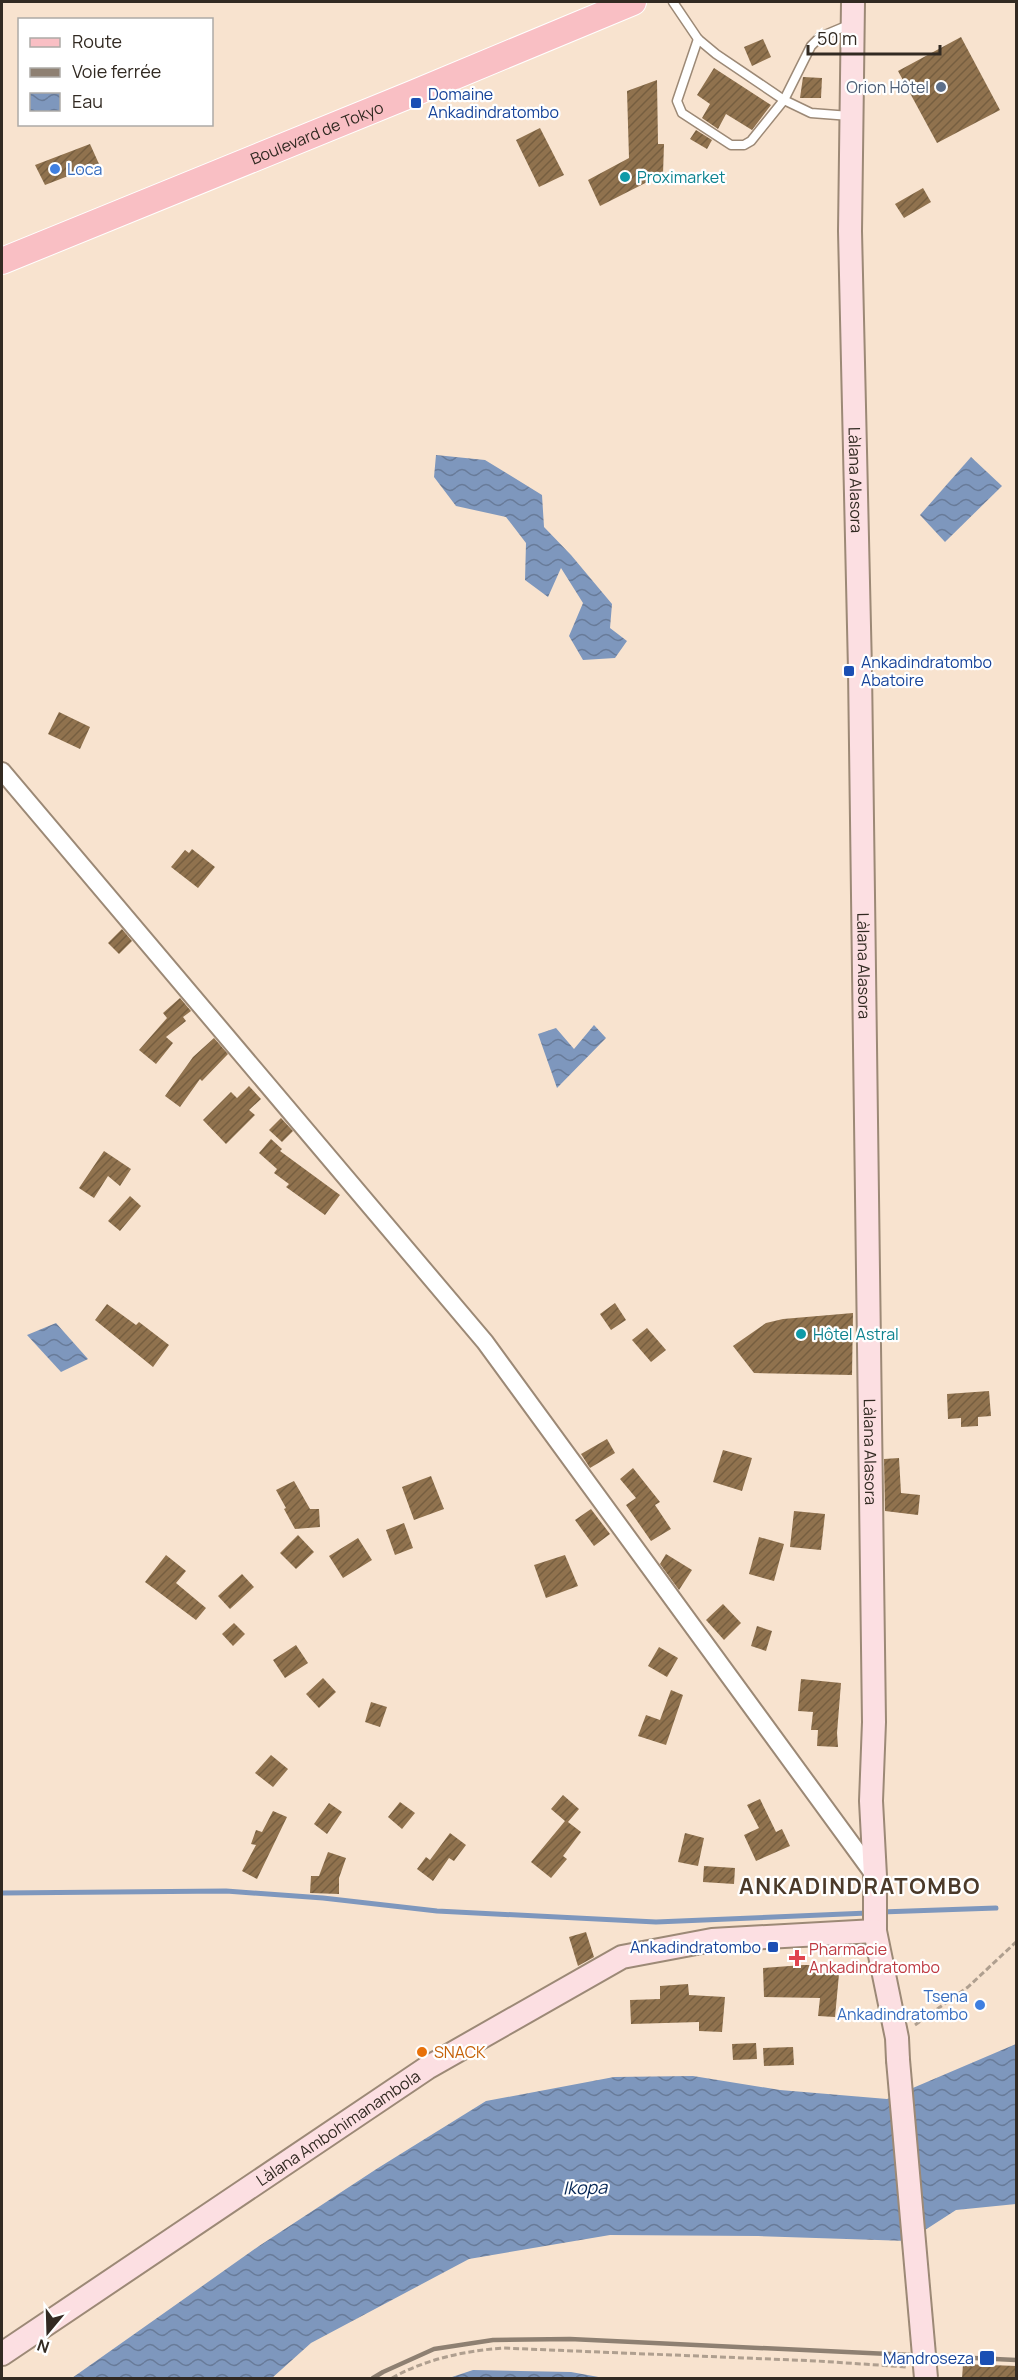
<svg xmlns="http://www.w3.org/2000/svg" width="1018" height="2380" viewBox="0 0 1018 2380" font-family="Manrope,sans-serif">
	<style>
		.water { fill: url(#water-waves) }
		.lines { fill: none; stroke-linecap: round; stroke-linejoin: round }
		.stream { stroke: #7e97bd; stroke-width: 5 }
		.building { fill: url(#building-hatch) }
		.lane-casing { stroke: #9c8976; stroke-width: 11 }
		.street-casing { stroke: #9c8976; stroke-width: 20 }
		.secondary-casing { stroke: #9c8976; stroke-width: 26 }
		.primary-casing { stroke: #fff; stroke-width: 28 }
		.path { stroke: #af9f8f; stroke-width: 3; stroke-dasharray: 6 3; stroke-linecap: butt }
		.lane { stroke: #fff; stroke-width: 8 }
		.street { stroke: #fff; stroke-width: 16 }
		.secondary { stroke: #fcdfe2; stroke-width: 22 }
		.primary { stroke: #f9bfc4; stroke-width: 26 }
		.rail { stroke: #8e8072; stroke-width: 4.5 }
		.secondary-bridge-casing { stroke: #9c8976; stroke-width: 26; stroke-linecap: butt }
		.secondary-bridge { stroke: #fcdfe2; stroke-width: 22 }
		.service-dot { fill: #5c6f8a; stroke: #fff; stroke-width: 2 }
		.transit-dot { fill: #1a4fb4; stroke: #fff; stroke-width: 2 }
		.shop-dot { fill: #3f7fe0; stroke: #fff; stroke-width: 2 }
		.culture-dot { fill: #0f9aa8; stroke: #fff; stroke-width: 2 }
		.health-dot { fill: #e0444e; stroke: #fff; stroke-width: 2 }
		.food-dot { fill: #e8710a; stroke: #fff; stroke-width: 2 }
		.labels { text-anchor: middle; dominant-baseline: central; stroke-width: 4.5; stroke-linejoin: round; paint-order: stroke }
		.service-label { font-size: 16px; fill: #4e5e75; stroke: #fff; text-anchor: end }
		.transit-label { font-size: 16px; fill: #164399; stroke: #fff; text-anchor: start }
		.street-label { font-size: 16px; fill: #322a22; stroke: #fff }
		.shop-label { font-size: 16px; fill: #366cbe; stroke: #fff; text-anchor: start }
		.culture-label { font-size: 16px; fill: #0d838f; stroke: #fff; text-anchor: start }
		.health-label { font-size: 16px; fill: #be3a42; stroke: #fff; text-anchor: start }
		.food-label { font-size: 16px; fill: #c56008; stroke: #fff; text-anchor: start }
		.water-label { font-size: 18px; font-style: italic; fill: #062756; stroke: #fff }
		.district-label { font-size: 22px; font-weight: bold; letter-spacing: 1.5px; fill: #4b3a2a; stroke: #fff }
	</style>
	<defs>
		<pattern id="water-waves" width="16" height="10" patternUnits="userSpaceOnUse" patternTransform="scale(1.5)"><rect width="16" height="10" fill="#7e97bd"/><path d="M0 5q4-4 8 0t8 0" fill="none" stroke="#687b99"/></pattern>
		<pattern id="building-hatch" width="6" height="6" patternUnits="userSpaceOnUse" patternTransform="scale(1.5)"><rect width="6" height="6" fill="#90724e"/><path d="M-1 1l2-2M0 6l6-6M5 7l2-2" fill="none" stroke="#765e40"/></pattern>
	</defs>
	<rect width="100%" height="100%" fill="#f8e3cf"/>
	<!-- water -->
	<g class="water">
		<path d="M436,455L485,460L542,495L544,527L571,555L612,604L610,628L627,641L615,658L583,660L569,636L583,603L561,568L548,597L525,580L526,543L506,517L456,506L434,477Z"/>
		<path d="M971,457L1002,486L945,542L920,515Z"/>
		<path d="M594,1025L606,1038L557,1088L538,1034L556,1028L574,1049Z"/>
		<path d="M56,1323L88,1359L61,1372L27,1335Z"/>
		<path d="M1016,2044V2204L956,2210L908,2241L758,2236L610,2235L469,2259L311,2343L272,2378H72L259,2246L378,2168L486,2101L614,2077L693,2076L780,2090L887,2099Z"/>
		<path d="M473,2370L571,2372L604,2378H449Z"/>
	</g>
	<g class="lines">
		<!-- stream -->
		<g class="stream">
			<path d="M2,1893L226,1891L323,1898L437,1911L656,1922L868,1913"/>
			<path d="M881,1912L996,1908"/>
		</g>
	</g>
	<!-- building -->
	<g class="building">
		<path d="M961,37L1000,110L937,143L898,71Z"/>
		<path d="M763,39L771,57L752,66L744,47Z"/>
		<path d="M714,68L771,105L752,130L726,114L718,129L702,118L710,104L697,95Z"/>
		<path d="M803,77L822,78L821,98H800Z"/>
		<path d="M657,80L658,144H664L663,174L600,206L588,180L629,158L627,91Z"/>
		<path d="M540,128L564,175L539,187L516,140Z"/>
		<path d="M696,130L712,140L707,149L690,139Z"/>
		<path d="M90,144L99,164L45,185L35,165Z"/>
		<path d="M923,188L931,202L904,218L895,204Z"/>
		<path d="M59,712L90,727L80,749L48,734Z"/>
		<path d="M192,849L215,867L198,888L171,867L185,850L189,853Z"/>
		<path d="M122,929L132,941L119,954L108,943Z"/>
		<path d="M180,998L191,1011L183,1017L186,1021L166,1037L173,1043L156,1064L139,1050L167,1018L163,1013Z"/>
		<path d="M214,1038L228,1054L202,1081L200,1079L180,1107L165,1096L193,1057Z"/>
		<path d="M249,1086L261,1099L249,1110L255,1115L226,1144L203,1120L231,1092L237,1098Z"/>
		<path d="M281,1118L293,1131L282,1142L269,1130Z"/>
		<path d="M271,1139L282,1149L280,1151L340,1195L325,1215L286,1187L289,1184L274,1173L277,1169L259,1153Z"/>
		<path d="M104,1151L131,1169L120,1186L108,1176L94,1198L79,1188Z"/>
		<path d="M130,1196L141,1206L120,1231L108,1221Z"/>
		<path d="M615,1303L626,1320L611,1330L600,1314Z"/>
		<path d="M107,1304L136,1325L139,1322L169,1345L153,1367L95,1320Z"/>
		<path d="M853,1313L852,1375L754,1373L733,1346L766,1323L783,1319Z"/>
		<path d="M647,1328L666,1350L651,1362L632,1340Z"/>
		<path d="M989,1391L991,1416L978,1417V1426L961,1427V1418L948,1419L947,1394Z"/>
		<path d="M607,1439L615,1453L590,1468L581,1454Z"/>
		<path d="M723,1450L752,1458L742,1491L713,1482Z"/>
		<path d="M899,1458L901,1493L920,1495L918,1515L885,1511L884,1459Z"/>
		<path d="M633,1468L660,1502L655,1505L671,1529L651,1541L626,1505L636,1498L620,1479Z"/>
		<path d="M431,1476L444,1509L414,1520L402,1487Z"/>
		<path d="M294,1481L310,1509H319L320,1527L295,1529L284,1509L286,1508L276,1490Z"/>
		<path d="M591,1509L610,1534L594,1546L575,1520Z"/>
		<path d="M794,1511L825,1514L821,1550L790,1547Z"/>
		<path d="M404,1523L413,1548L395,1555L386,1530Z"/>
		<path d="M298,1535L314,1552L296,1569L280,1553Z"/>
		<path d="M759,1537L784,1544L774,1581L749,1574Z"/>
		<path d="M358,1538L372,1560L343,1578L329,1556Z"/>
		<path d="M666,1554L692,1570L679,1590L660,1564Z"/>
		<path d="M166,1555L186,1571L176,1583L206,1608L196,1620L145,1582Z"/>
		<path d="M565,1555L578,1586L546,1598L534,1565Z"/>
		<path d="M242,1574L254,1587L230,1609L218,1596Z"/>
		<path d="M723,1604L741,1623L724,1640L706,1620Z"/>
		<path d="M234,1623L245,1634L233,1646L222,1634Z"/>
		<path d="M757,1626L772,1631L766,1651L751,1646Z"/>
		<path d="M296,1645L308,1663L285,1678L273,1660Z"/>
		<path d="M659,1647L678,1658L667,1677L648,1666Z"/>
		<path d="M323,1678L336,1692L319,1708L306,1694Z"/>
		<path d="M801,1679L841,1683L837,1733L838,1747L817,1746L818,1730H811L813,1712L798,1711Z"/>
		<path d="M671,1690L683,1695L666,1745L638,1736L646,1715L660,1720Z"/>
		<path d="M371,1702L387,1707L380,1727L365,1722Z"/>
		<path d="M271,1755L288,1769L273,1787L255,1773Z"/>
		<path d="M563,1795L579,1809L568,1822L581,1832L563,1856L567,1859L551,1878L531,1862L565,1821L551,1809Z"/>
		<path d="M760,1799L776,1832L782,1829L790,1846L756,1861L744,1835L759,1828L747,1805Z"/>
		<path d="M400,1802L415,1813L402,1829L388,1817Z"/>
		<path d="M329,1803L342,1812L327,1834L314,1824Z"/>
		<path d="M273,1811L287,1817L257,1879L242,1871L256,1845L251,1844L256,1830L262,1832Z"/>
		<path d="M450,1833L466,1845L454,1861L449,1858L433,1881L417,1869L426,1857L430,1860Z"/>
		<path d="M685,1833L704,1838L698,1866L678,1862Z"/>
		<path d="M328,1852L346,1858L339,1878V1894L310,1893L311,1876H319Z"/>
		<path d="M704,1866L735,1868L734,1884L703,1882Z"/>
		<path d="M586,1932L594,1957L578,1966L569,1937Z"/>
		<path d="M803,1965H818V1972L839,1974L835,2017L818,2016L820,1998L764,1997L763,1968Z"/>
		<path d="M688,1984L689,1995L725,1997L722,2032L699,2031V2022L631,2024L630,2000L660,1999V1986Z"/>
		<path d="M756,2043L757,2059L733,2060L732,2044Z"/>
		<path d="M793,2047L794,2065L764,2066L763,2048Z"/>
		<path d="M963,2364L1017,2366V2379H962Z"/>
	</g>
	<g class="lines">
		<!-- lane casing -->
		<g class="lane-casing">
			<g id="lane">
				<path d="M673,2L698,39L716,54L784,100L811,113L850,116"/>
				<path d="M698,39L677,101L682,113L731,145H744L751,141L784,100L811,46L820,37L851,24"/>
			</g>
		</g>
		<!-- street casing -->
		<g class="street-casing">
			<path id="street" d="M2,771L485,1342L875,1876"/>
		</g>
		<!-- secondary casing -->
		<g class="secondary-casing">
			<g id="secondary">
				<path id="s1" d="M853,2L850,231L860,670L874,1722L871,1801L875,1876V1931L897,2038L898,2060"/>
				<path id="s2" d="M2,2354L427,2068L622,1957L712,1940L875,1931"/>
			</g>
		</g>
		<!-- primary casing -->
		<g class="primary-casing">
			<g id="primary">
				<path id="s3" d="M2,261L412,94L633,2"/>
			</g>
		</g>
		<!-- path -->
		<g class="path">
			<path d="M915,2025L968,1987L1016,1942"/>
			<path d="M392,2378C426,2359 464,2351 503,2348L817,2361L907,2367"/>
		</g>
		<!-- lane -->
		<use href="#lane" class="lane"/>
		<!-- street -->
		<use href="#street" class="street"/>
		<!-- secondary -->
		<use href="#secondary" class="secondary"/>
		<!-- primary -->
		<use href="#primary" class="primary"/>
		<!-- rail -->
		<path class="rail" d="M373,2378L383,2372L434,2349L493,2340L570,2339L1016,2360"/>
		<!-- secondary-bridge casing -->
		<g class="secondary-bridge-casing">
			<path id="secondary-bridge" d="M898,2060L926,2378"/>
		</g>
		<!-- secondary-bridge -->
		<use href="#secondary-bridge" class="secondary-bridge"/>
	</g>
	<!-- markers -->
	<circle class="service-dot" cx="941" cy="87" r="6"/>
	<g class="transit-dot">
		<rect x="410" y="97" width="12" height="12" rx="3"/>
		<rect x="843" y="665" width="12" height="12" rx="3"/>
		<rect x="767" y="1941" width="12" height="12" rx="3"/>
		<rect x="979" y="2350" width="16" height="16" rx="3"/>
	</g>
	<g class="shop-dot">
		<circle cx="55" cy="169" r="6"/>
		<circle cx="980" cy="2005" r="6"/>
	</g>
	<g class="culture-dot">
		<circle cx="625" cy="177" r="6"/>
		<circle cx="801" cy="1334" r="6"/>
	</g>
	<path class="health-dot" d="M794 1949h6v6h6v6h-6v6h-6v-6h-6v-6h6z"/>
	<circle class="food-dot" cx="422" cy="2052" r="6"/>
	<g class="labels">
		<!-- service labels -->
		<g class="service-label">
			<text x="929" y="87">Orion Hôtel</text>
		</g>
		<!-- transit labels -->
		<g class="transit-label">
			<text x="428" y="94">Domaine<tspan x="428" dy="18">Ankadindratombo</tspan></text>
			<text x="861" y="662">Ankadindratombo<tspan x="861" dy="18">Abatoire</tspan></text>
			<text x="761" y="1947" text-anchor="end">Ankadindratombo</text>
			<text x="974" y="2358" text-anchor="end">Mandroseza</text>
		</g>
		<!-- street labels -->
		<g class="street-label">
			<text stroke="none"><textPath href="#s3" startOffset="340">Boulevard de Tokyo</textPath></text>
			<text stroke="none"><textPath href="#s1" startOffset="478">Làlana Alasora</textPath></text>
			<text stroke="none"><textPath href="#s1" startOffset="964">Làlana Alasora</textPath></text>
			<text stroke="none"><textPath href="#s1" startOffset="1450">Làlana Alasora</textPath></text>
			<text stroke="none"><textPath href="#s2" startOffset="405">Làlana Ambohimanambola</textPath></text>
		</g>
		<!-- shop labels -->
		<g class="shop-label">
			<text x="67" y="169">Loca</text>
			<text x="968" y="1996" text-anchor="end">Tsena<tspan x="968" dy="18">Ankadindratombo</tspan></text>
		</g>
		<!-- culture labels -->
		<g class="culture-label">
			<text x="637" y="177">Proximarket</text>
			<text x="813" y="1334">Hôtel Astral</text>
		</g>
		<!-- health labels -->
		<g class="health-label">
			<text x="809" y="1949">Pharmacie<tspan x="809" dy="18">Ankadindratombo</tspan></text>
		</g>
		<!-- food labels -->
		<g class="food-label">
			<text x="434" y="2052">SNACK</text>
		</g>
		<!-- water labels -->
		<g class="water-label">
			<text transform="translate(585 2187) rotate(-1)">Ikopa</text>
		</g>
		<!-- district labels -->
		<g class="district-label">
			<text x="860" y="1886">ANKADINDRATOMBO</text>
		</g>
	</g>
	<!-- border -->
	<rect width="1018" height="2380" fill="none" stroke="#322a22" stroke-width="6"/>
	<!-- legend -->
	<rect x="18" y="18" width="195" height="108" fill="#ffffff" stroke="#adaaa7" stroke-width="1.5"/>
	<rect x="30" y="38" width="30" height="9" fill="#f9bfc4" stroke="#adaaa7" stroke-width="1.5"/>
	<text x="72" y="48" font-size="18" fill="#322a22">Route</text>
	<rect x="30" y="68" width="30" height="9" fill="#8e8072" stroke="#adaaa7" stroke-width="1.5"/>
	<text x="72" y="78" font-size="18" fill="#322a22">Voie ferrée</text>
	<rect x="30" y="93" width="30" height="18" fill="url(#water-waves)" stroke="#adaaa7" stroke-width="1.5"/>
	<text x="72" y="108" font-size="18" fill="#322a22">Eau</text>
	<!-- north arrow -->
	<g transform="translate(48 2332) rotate(199)" stroke="#ffffff" stroke-width="4.5" paint-order="stroke">
	<path d="M0-4.5L10 22L0 15L-10 22Z" fill="#322a22"/>
	<text y="-9" font-size="16" font-weight="bold" text-anchor="middle" fill="#322a22">N</text>
	</g>
	<!-- scale -->
	<path d="M808 45v9h132v-9" fill="none" stroke="#322a22" stroke-width="3"/>
	<text x="817" y="45" font-size="18" fill="#322a22" stroke="#ffffff" stroke-width="4.5" paint-order="stroke">50 m</text>
</svg>
